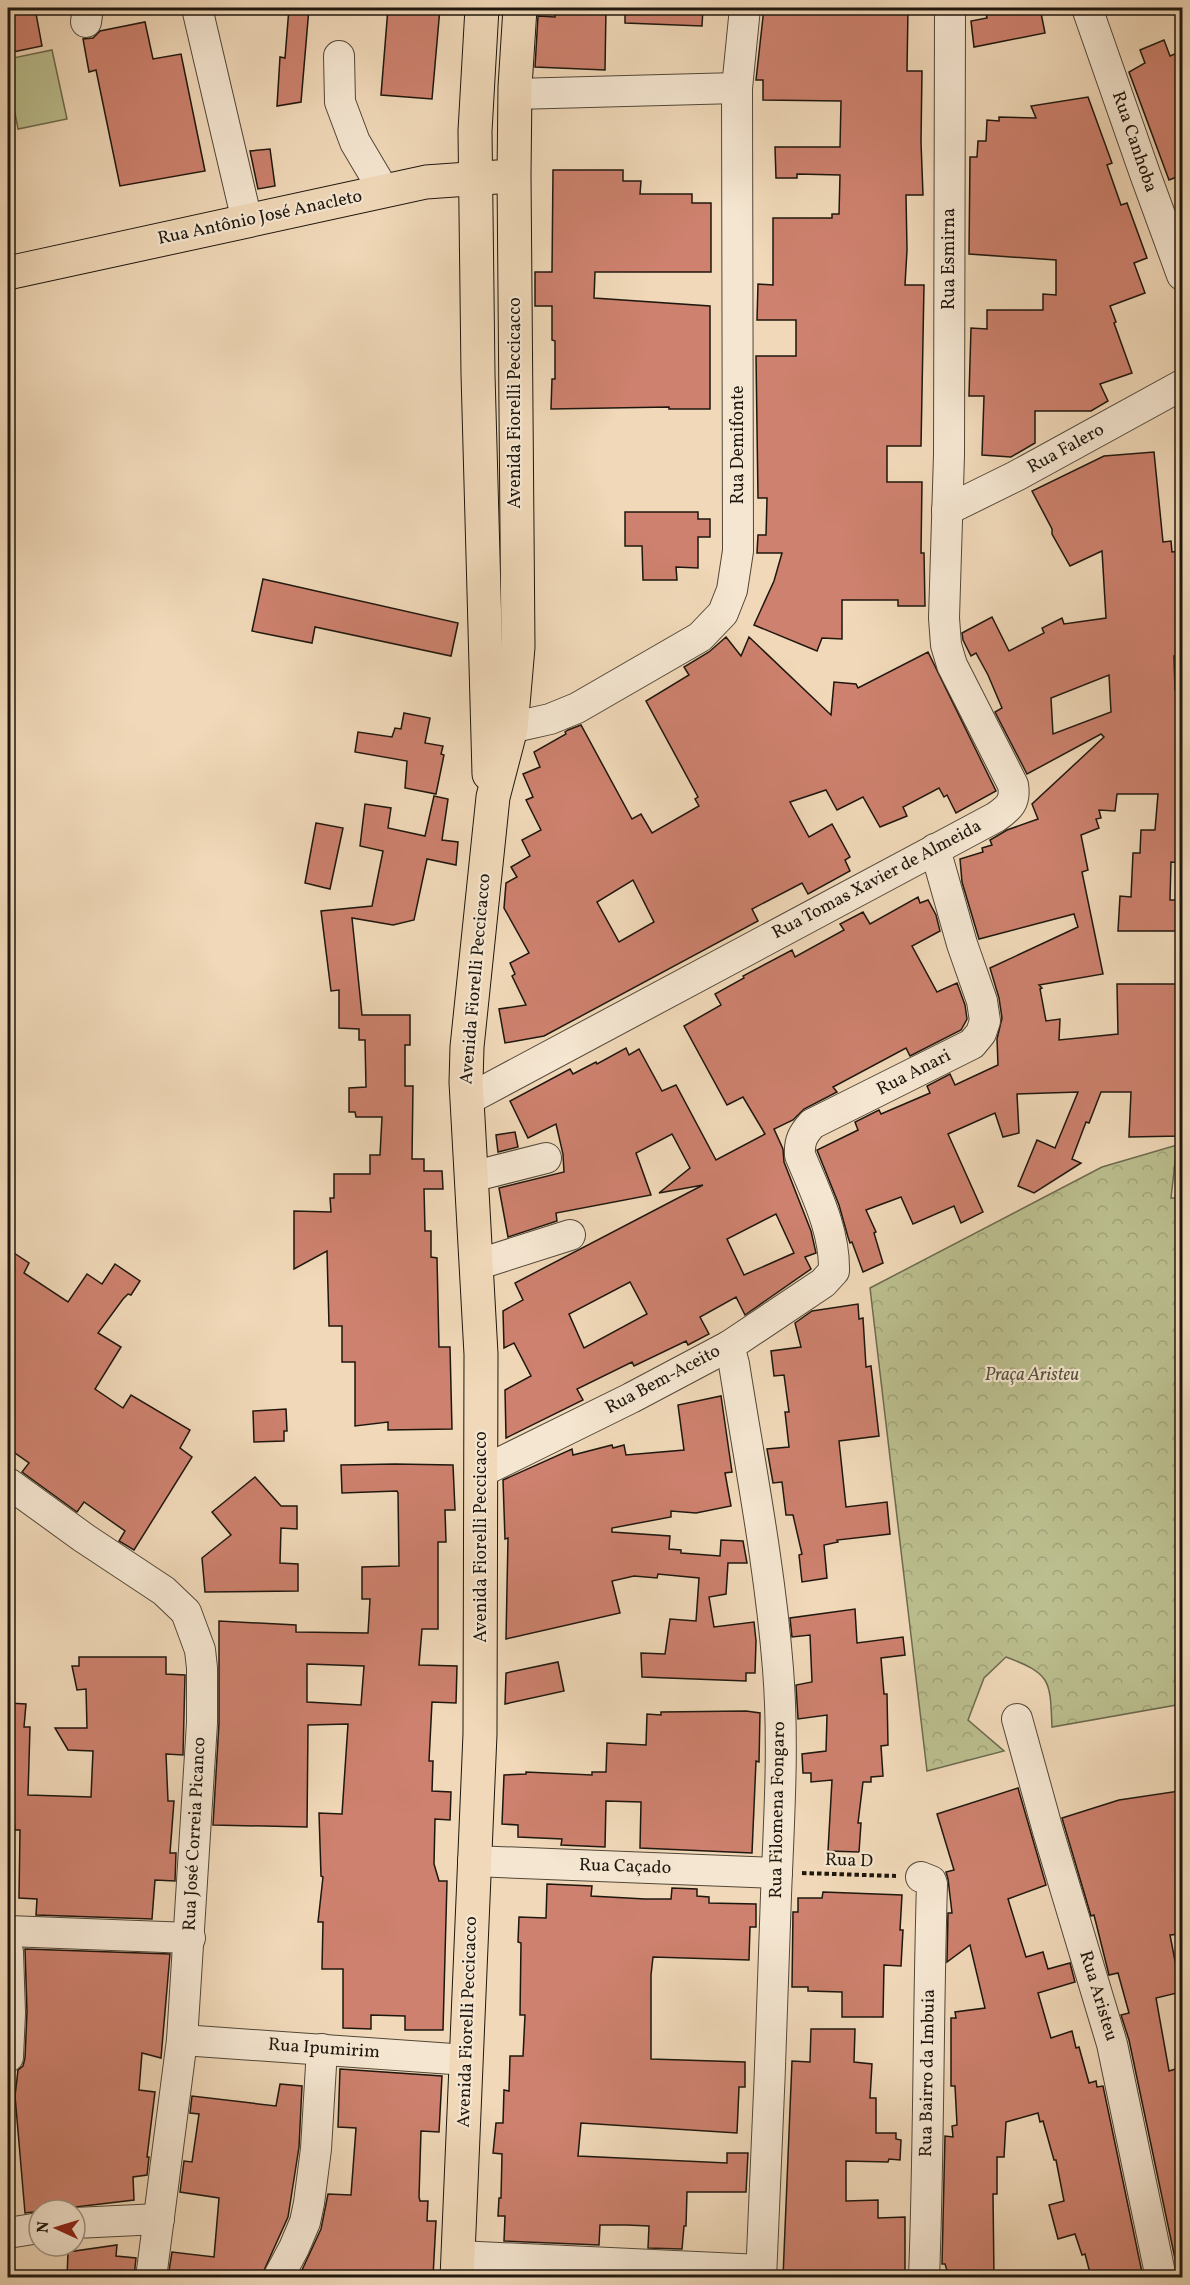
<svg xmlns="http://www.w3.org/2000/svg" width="1190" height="2285" viewBox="0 0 1190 2285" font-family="Vollkorn,serif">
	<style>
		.green { fill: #bbbe8e; stroke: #6c6a4e; stroke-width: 1.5 }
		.forest { fill: url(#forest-crowns); stroke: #6c6a4e; stroke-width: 1.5 }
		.building { fill: #cd816e; stroke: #1e170e; stroke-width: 1.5; fill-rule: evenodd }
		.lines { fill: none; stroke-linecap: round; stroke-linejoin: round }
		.minor-casing { stroke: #524738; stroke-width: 32 }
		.major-casing { stroke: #1e170e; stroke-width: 35 }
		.path { stroke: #1e170e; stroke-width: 4; stroke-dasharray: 4.5 3; stroke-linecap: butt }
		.minor { stroke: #f5e6d1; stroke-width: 30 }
		.major { stroke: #f0d8b8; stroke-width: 33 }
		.labels { text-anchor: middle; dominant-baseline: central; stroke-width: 4.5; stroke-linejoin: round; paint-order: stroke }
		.street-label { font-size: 18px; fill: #1e170e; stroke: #f5e6d1 }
		.park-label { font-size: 18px; font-style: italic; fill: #55513b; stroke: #f5e6d1 }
	</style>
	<defs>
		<pattern id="forest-crowns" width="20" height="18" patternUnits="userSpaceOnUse" patternTransform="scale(1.5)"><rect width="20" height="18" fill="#bbbe8e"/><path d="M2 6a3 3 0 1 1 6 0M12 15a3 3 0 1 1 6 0" fill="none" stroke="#a0a379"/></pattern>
	</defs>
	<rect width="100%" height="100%" fill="#f0d8b8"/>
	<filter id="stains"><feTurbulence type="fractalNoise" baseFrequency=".00333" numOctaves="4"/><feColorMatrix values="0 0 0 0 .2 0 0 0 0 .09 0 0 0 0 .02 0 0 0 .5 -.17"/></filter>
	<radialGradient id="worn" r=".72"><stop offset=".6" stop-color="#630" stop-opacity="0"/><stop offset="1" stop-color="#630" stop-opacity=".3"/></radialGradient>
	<!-- green -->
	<path class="green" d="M52,50L67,119L18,129L8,76V59Z"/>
	<!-- forest -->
	<path class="forest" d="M1177,1145L1171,1198H1182V1704L1052,1727C1050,1681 1052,1674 1006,1657L984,1678L968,1720L1004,1751L927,1771L870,1288L1102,1167Z"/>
	<!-- building -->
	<g class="building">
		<path d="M8,8H35L42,46L8,53Z"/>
		<path d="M289,8H309L301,102L277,106L280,57L285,58Z"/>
		<path d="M388,8H440L432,99L381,95Z"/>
		<path d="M556,8H606L605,70L535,67L538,16L555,17Z"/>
		<path d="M625,8H703L702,26L625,23Z"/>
		<path d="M764,8H908L907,71H922L921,142L923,195H906L907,250L905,285H924L921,446H887V482H922L921,553H924L925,606H898V600H842V639L822,638L817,651L754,625L774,581L782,553H757L758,535H766L767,498H758L756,356H796V320H757L758,284L773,285V218H832V214H839L840,175L797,174V178H776L775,147H840L841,101L763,100V80H756Z"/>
		<path d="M985,8H1040L1045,33L974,47L971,21L987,18Z"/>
		<path d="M145,22L153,59L181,54L205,171L120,186L96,70L89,72L83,39L93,38L100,31Z"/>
		<path d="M1164,40L1170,56L1182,51V175L1169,180L1129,72L1145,63L1140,50Z"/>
		<path d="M1088,97L1112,163L1107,165L1121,205L1127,203L1147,258L1134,263L1145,293L1110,306L1116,322L1114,323L1132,373L1100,384L1108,401L1091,411H1035V443L1011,457L982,455L984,396H969L971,328L987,329V310H1043V294L1056,295V260L969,254L970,157H977L978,141H986L987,120L999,121V117L1036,118L1031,106Z"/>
		<path d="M270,149L275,186L258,189L250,151Z"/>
		<path d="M553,170H623V181H641L640,194H692V203H711V272H595L594,298L710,306V409H669V407L551,409L552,379H555V341L552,340V306H535V272H552Z"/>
		<path d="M1154,452L1163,542L1171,541L1172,552L1182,551V655L1174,656L1175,690H1182V863L1171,862L1170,900H1182V931H1118L1120,896L1131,897L1133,853H1140L1141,830H1155L1158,794H1117L1115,811L1099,810L1101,818L1096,819L1099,828L1081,835L1088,870L1082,872L1103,974L1039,985L1042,988L1040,989L1046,1021L1060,1019L1059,1040L1118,1034L1117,984H1182V1136L1129,1137L1131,1092H1101L1089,1123L1086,1122L1072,1159L1081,1163L1034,1193L1018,1186L1037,1140L1055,1148L1078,1092L1017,1094L1019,1133L1003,1137L995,1113L948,1134L983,1212L961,1223L954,1206L913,1224L901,1197L866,1210L876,1232L874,1233L883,1263L863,1272L852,1242L850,1243L848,1237L839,1205L817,1150L858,1130L855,1122L879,1110L881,1114L930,1093L927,1086L950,1074L955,1085L998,1065L997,1039L1002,1018L999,998L990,968L1078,927L1074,914L979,939L962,882L960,859L983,852L982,848L992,845L990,840L1007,830L1038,819L1032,804L1104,737L1101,734L1027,774L995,712L1002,708L988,675L976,653L971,656L963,640L962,633L992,617L1009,651L1044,633L1042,628L1062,618L1064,624L1106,618L1102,551L1070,566L1052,534V529L1032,491L1104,456ZM1109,675L1111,712L1053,734L1051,698Z"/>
		<path d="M625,512H698V519H710V537H698V568L676,567L677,580H643L642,546H625Z"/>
		<path d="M263,579L458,623L451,656L315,627L312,643L252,631Z"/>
		<path d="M726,637L741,656L749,637L831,715L834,682L856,684L858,688L928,652L996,791L956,813L947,795L944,797L939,788L903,807L907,816L880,827L863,797L837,810L826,790L790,802L809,837L832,824L850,857L845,860L850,871L808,894L802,883L752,909L758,921L544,1036L505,1043L499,1009L526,1005L512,976L515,974L510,963L529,953L504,908L506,883L517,877L511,867L530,856L522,840L541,830L526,800L533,797L523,774L540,767L534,752L566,734L565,732L568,730L581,725L632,819L641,814L652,833L699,806L695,799L698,797L646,701L689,675L684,667L709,652ZM633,880L654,922L619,942L597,902Z"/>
		<path d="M404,713L430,718L425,743L443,746L441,754L444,755L436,794L405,788L407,761L355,752L358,732L392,737L395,728L401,729Z"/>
		<path d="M434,796L448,799L442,840L458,842L456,865L427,859L414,920L393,925L352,918L362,1015H410V1045H405V1086H413L412,1159H424V1171H442L443,1189H424L425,1231H431V1257L437,1258L439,1347H450L452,1429L388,1430V1422L355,1426V1362H342V1326H329L327,1251L294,1269V1211L331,1212L330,1198H334V1174H370V1155H380L382,1117H356L355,1112H349V1088L366,1087L365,1040H359V1029L339,1028V990L331,991L321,911L372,906L383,851L360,846L365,804L391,808L388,828L425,836Z"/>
		<path d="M316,823L343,828L330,889L305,883Z"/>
		<path d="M918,897L920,903L928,900L936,915L940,931L912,946L937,992L957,983L965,1005L967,1019L961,1030L910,1056L906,1048L833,1087L837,1092L804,1109L793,1120L774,1129L783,1149L784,1162L811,1231L816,1253L805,1257L811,1269L745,1315L736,1297L700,1317L709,1334L688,1345L686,1341L634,1366L632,1362L577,1389L583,1400L506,1438L505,1390L531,1376L514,1343L504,1348L503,1311L523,1300L515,1283L703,1185L659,1193L690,1168L672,1134L636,1153L651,1195L556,1213L557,1221L508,1237L499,1188L564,1172L563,1154L556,1124L528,1138L510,1101L570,1069L573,1074L596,1062L597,1064L626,1048L629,1055L639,1049L662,1091L676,1085L716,1160L765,1134L743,1097L727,1105L684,1026L721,1005L715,994L744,978L743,976L792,950L795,957L844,930L840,924L863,912L870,924ZM776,1214L794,1253L744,1275L727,1239ZM630,1282L647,1314L584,1348L569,1314Z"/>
		<path d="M515,1132L518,1147L498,1152L496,1135Z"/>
		<path d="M8,1249L29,1263L24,1273L68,1302L87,1274L102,1284L115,1264L140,1281L131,1295L128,1294L123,1299L98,1333L121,1347L95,1389L123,1408L131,1395L190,1430L180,1448L192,1457L134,1550L119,1541L125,1531L84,1502L77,1512L22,1472L29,1463L8,1448Z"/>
		<path d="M858,1304L859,1319L863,1318L866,1367L871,1366L879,1436L839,1441L846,1507L887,1502L890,1534L837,1540L838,1542L824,1545L827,1578L802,1582L799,1555L802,1554L793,1515H786L782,1482L773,1483L767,1449L789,1447L785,1412H789L784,1375L774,1376L771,1351L801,1347L795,1323L812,1311Z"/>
		<path d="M721,1396L732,1472L725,1473L731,1506L696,1513L671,1511V1517L612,1528V1532L670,1536L669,1549L681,1550V1553L720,1556L721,1540L743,1541L747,1563H728L726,1594L709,1597L714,1627L754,1622L756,1641L755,1673H746V1681L642,1677L641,1653L665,1654L670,1619L696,1621L699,1578L658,1574L657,1578L634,1576L612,1581L620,1613L506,1639L508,1538L505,1539L503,1480L572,1449L573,1455L612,1445L613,1448L624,1445L626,1455L684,1450L678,1405Z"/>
		<path d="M286,1409L287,1431H284V1441L254,1442L253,1411Z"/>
		<path d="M395,1464L453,1465L455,1510H445L446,1542H438V1629H422L419,1665L457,1666L456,1703L432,1702L429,1761H433L432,1791L451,1792L450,1820L435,1819L434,1864L439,1881H447L443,2030H405V2016L371,2015V2029L343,2028V1969H322L323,1922H318L323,1877L321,1876L319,1813L342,1814L348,1724L308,1725L307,1827L213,1825L219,1723V1621L296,1625V1632L368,1633L370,1599H362V1567L399,1566L398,1493L397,1491L342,1493L341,1465ZM307,1664L364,1666L361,1705L307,1702Z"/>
		<path d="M255,1477L281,1506H297V1529L281,1528L280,1563L298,1564V1591L205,1592L202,1558L231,1535L212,1512Z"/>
		<path d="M855,1609L857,1643L903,1637L905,1655L881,1658L884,1694H887L888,1745L881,1746L883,1776L871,1777V1782H863L858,1823H861L859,1852L828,1851L832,1780L811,1782V1773H803L802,1754L826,1751L827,1715L798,1719L796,1685L812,1682L810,1635L792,1637L790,1618Z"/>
		<path d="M79,1657H166V1674L185,1675L183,1755L166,1754L168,1801H174L170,1853H176L175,1881L155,1880L152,1919L36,1915L37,1899L19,1898L20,1830H15L8,1768V1703L26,1704L24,1727H30L28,1795L91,1797L93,1751L68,1750L55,1728H87L86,1689L77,1690L72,1666H79Z"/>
		<path d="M558,1662L564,1691L505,1704L506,1673Z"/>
		<path d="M746,1711L760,1713L759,1762L756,1761L752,1853L640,1848L641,1802L606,1801L605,1847L561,1845L562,1839L518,1837V1825L502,1824L504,1775L526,1774V1772L592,1775V1772H606L607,1743L646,1745L647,1714L661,1715V1712Z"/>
		<path d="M1018,1788L1046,1885L1008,1899L1026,1957L1043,1952L1048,1969L1070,1963L1075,1982L1038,1993L1051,2038L1072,2031L1076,2048L1079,2047L1089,2083L1096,2081L1097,2087L1103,2086L1143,2277H1091L1085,2254L1082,2255L1075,2234L1058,2239L1049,2205L1064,2201L1056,2160H1054L1043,2121L1040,2122L1038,2113L1006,2122L1004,2157H997V2194H993L994,2277H949L945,2264H942L945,2136L953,2137L952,2126L957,2125L955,2086H951V2018H956L955,2012L985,2008L970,1945L947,1962L948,1913H952L948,1879L946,1872L954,1870L937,1814Z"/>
		<path d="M1179,1791L1181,1810H1182V1934L1170,1935L1181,1992L1156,1998L1169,2071L1182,2067V2270L1178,2273L1129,2040L1121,2015L1129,2013L1118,1973L1109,1975L1094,1915L1091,1916L1062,1818L1119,1800Z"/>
		<path d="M547,1884L592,1886L591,1896L645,1899H671L672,1888L697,1889V1896L709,1897V1903L756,1904V1927H750L749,1960L653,1957L651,1975V2059L745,2062V2087H739L737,2133L581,2123L578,2156L727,2163V2153H748L746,2192H687L686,2226H684L682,2249L648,2248L649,2226L627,2225H600L599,2245L504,2241L505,2216H498L499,2198H501L502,2154L493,2153L496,2123H503L504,2090L509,2091L510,2056H523L525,2015H520L521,1943L518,1942L519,1917L546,1918Z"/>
		<path d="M823,1892L902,1895L900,1930H903L901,1966L884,1965L883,2017H842V1992L808,1991V1987H792L793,1912H798V1898H822Z"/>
		<path d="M25,1949L170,1954L161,2058L142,2053L139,2090L155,2092L147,2157H149L147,2175L133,2177L134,2200L25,2213L15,2096L18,2070L23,2066L25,2058L27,2012Z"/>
		<path d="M811,2029H855L854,2062L872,2064L870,2098H876V2133H896V2139L901,2140L900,2160L889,2159L888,2162L846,2161V2201L878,2200V2218L905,2217V2277H783L792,2061L810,2062Z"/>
		<path d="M340,2069L442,2076L439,2132L421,2131L419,2197L420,2201H428L427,2221H436L433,2277H339V2273L302,2270L321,2229L328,2194L351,2195L356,2128L338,2127Z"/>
		<path d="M280,2084L302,2086L299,2147L288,2217L261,2277H168L172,2252L214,2257L219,2198L180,2192L184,2161L192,2162L199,2114L190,2113L192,2096L276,2106Z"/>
		<path d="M117,2245L116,2256L136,2258L134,2277H67L68,2252Z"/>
	</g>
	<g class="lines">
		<!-- minor casing -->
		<g class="minor-casing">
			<g id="minor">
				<path d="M197,8L247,221"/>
				<path d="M1087,8L1145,174L1182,275"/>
				<path d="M86,22L88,8"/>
				<path d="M339,56L340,102L355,142L384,191"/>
				<path d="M515,94L737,88"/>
				<path d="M947,510L1016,476L1182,385"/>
				<path d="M488,733L550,719L577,708L700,637L723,613L732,590L738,551L737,88L745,8"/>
				<path d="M467,1100L996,817C1009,808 1016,802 1013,785L952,665L946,645L944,618L949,455L950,8"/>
				<path d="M471,1177L546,1158"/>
				<path d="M476,1265L570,1235"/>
				<path d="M729,1346L734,1364C750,1465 770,1567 778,1669C784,1744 779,1820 776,1895C772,2023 767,2150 761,2278"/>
				<path d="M481,1472L631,1398L729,1346L823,1283L834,1271C835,1230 815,1192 800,1155C799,1141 803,1134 812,1124L972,1044L981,1033L985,1021L982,1001L962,944L935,849"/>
				<path d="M8,1483L84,1538L164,1591L186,1612L200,1650L202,1668V1723L182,2040L151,2278"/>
				<path d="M1017,1719L1048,1831L1112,2044L1161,2278"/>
				<path d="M473,1861L777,1873"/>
				<path d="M921,1877L931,1881L932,1884C928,2015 929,2146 924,2278"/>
				<path d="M8,1931L190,1938"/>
				<path d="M8,1952L10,2013L8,2057"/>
				<path d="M182,2040L467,2060"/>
				<path d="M75,2223L159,2219"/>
				<path d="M8,2233L39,2228"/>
				<path d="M458,2256L761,2270"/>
				<path d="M278,2278L294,2248L305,2222L309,2203L316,2149L322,2049"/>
			</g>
		</g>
		<!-- major casing -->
		<g class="major-casing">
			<g id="major">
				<path d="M482,8L475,131L478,374L489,774"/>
				<path d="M8,273L426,182L497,177"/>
				<path d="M457,2278L480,1734L481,1354L466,1082L467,1047L493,797L511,728L518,647L514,175L515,87L520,8"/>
			</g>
		</g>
		<!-- path -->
		<path class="path" d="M802,1873L896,1876"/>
		<!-- minor -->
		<use href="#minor" class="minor"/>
		<!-- major -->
		<use href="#major" class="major"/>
	</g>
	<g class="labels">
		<!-- street labels -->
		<g class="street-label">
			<text transform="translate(1134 142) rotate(71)">Rua Canhoba</text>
			<text transform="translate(260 218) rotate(-12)">Rua Antônio José Anacleto</text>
			<text transform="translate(949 259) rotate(-90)">Rua Esmirna</text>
			<text transform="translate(515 403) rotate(-90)">Avenida Fiorelli Peccicacco</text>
			<text transform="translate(738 445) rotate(-90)">Rua Demifonte</text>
			<text transform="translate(1066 449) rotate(-29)">Rua Falero</text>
			<text transform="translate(877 880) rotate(-28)">Rua Tomas Xavier de Almeida</text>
			<text transform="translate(476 979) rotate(-85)">Avenida Fiorelli Peccicacco</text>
			<text transform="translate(914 1073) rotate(-27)">Rua Anari</text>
			<text transform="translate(663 1380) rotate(-28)">Rua Bem-Aceito</text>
			<text transform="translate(481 1537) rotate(-90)">Avenida Fiorelli Peccicacco</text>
			<text transform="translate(778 1810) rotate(-89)">Rua Filomena Fongaro</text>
			<text transform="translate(195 1834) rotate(-87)">Rua José Correia Picanco</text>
			<text transform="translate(849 1861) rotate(2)">Rua D</text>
			<text transform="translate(625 1867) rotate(2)">Rua Caçado</text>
			<text transform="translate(1098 1996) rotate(73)">Rua Aristeu</text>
			<text transform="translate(468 2022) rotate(-88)">Avenida Fiorelli Peccicacco</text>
			<text transform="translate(324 2049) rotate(4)">Rua Ipumirim</text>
			<text transform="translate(928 2073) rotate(-89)">Rua Bairro da Imbuia</text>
		</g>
		<!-- park labels -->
		<g class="park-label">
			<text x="1032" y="1375">Praça Aristeu</text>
		</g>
	</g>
	<!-- margin -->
	<rect width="1190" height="2285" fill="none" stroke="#f0d8b8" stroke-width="30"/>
	<rect x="9" y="9" width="1172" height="2267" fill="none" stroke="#1e170e" stroke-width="3"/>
	<rect x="15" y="15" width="1160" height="2255" fill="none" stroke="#1e170e" stroke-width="1.5"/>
	<!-- north arrow -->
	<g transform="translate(57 2228) rotate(274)"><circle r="28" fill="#f5e6d1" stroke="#9f9383" stroke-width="1.5"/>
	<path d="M0-4.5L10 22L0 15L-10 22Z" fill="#8f2418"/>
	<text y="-9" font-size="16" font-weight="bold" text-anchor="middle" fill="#1e170e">N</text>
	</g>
	<rect width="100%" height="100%" filter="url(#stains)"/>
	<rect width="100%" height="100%" fill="url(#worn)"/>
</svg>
